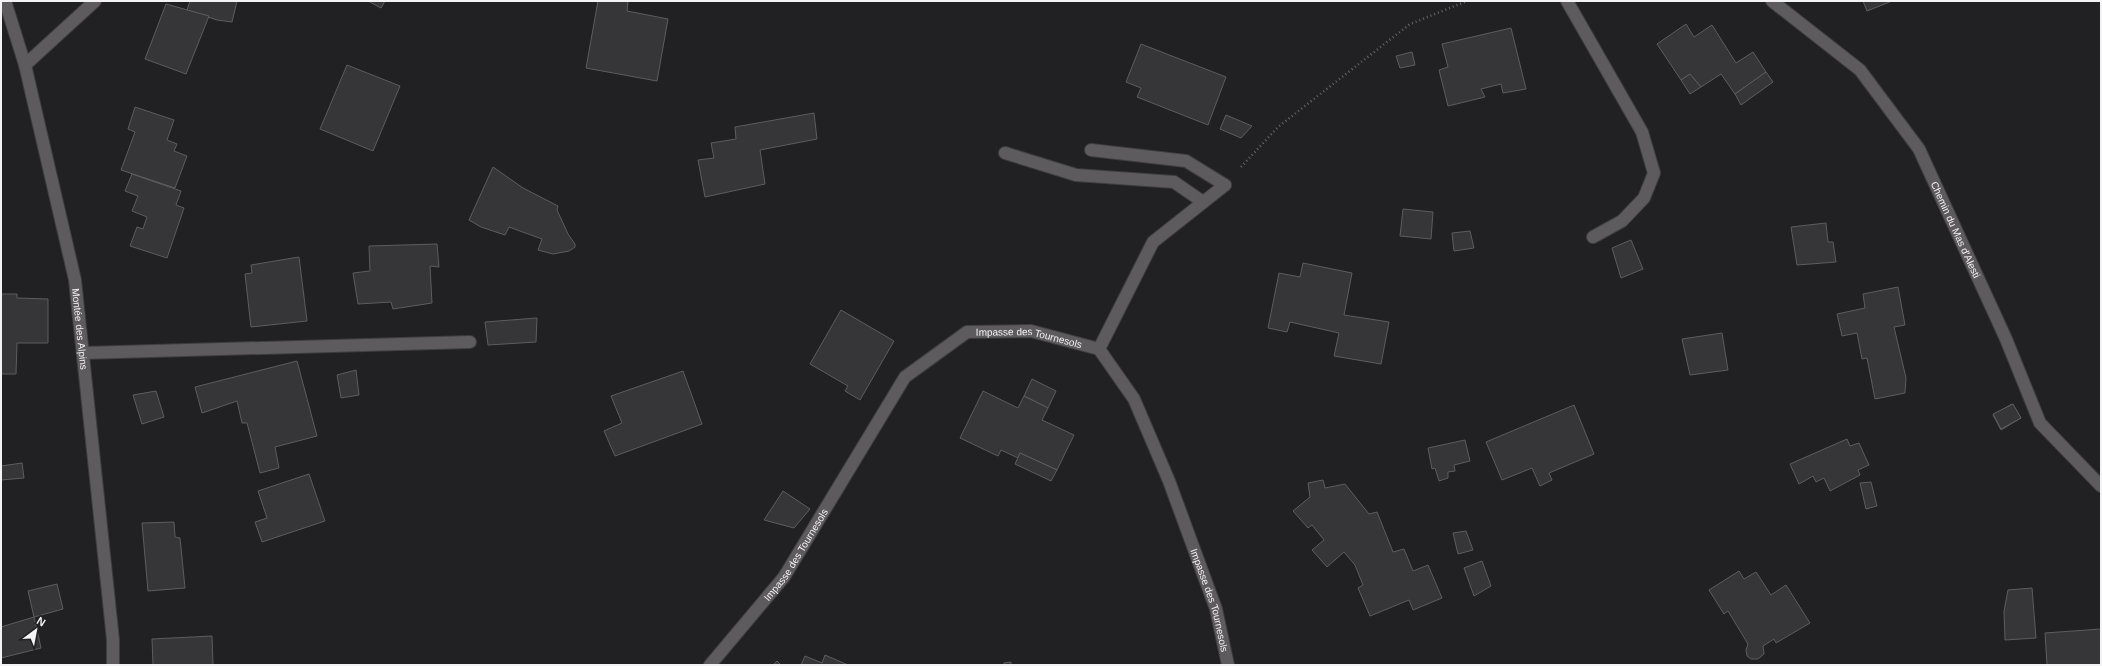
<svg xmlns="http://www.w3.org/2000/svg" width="2102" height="666" viewBox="0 0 2102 666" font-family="Helvetica,sans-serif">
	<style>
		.building { fill: #363538; stroke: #5d5c5f }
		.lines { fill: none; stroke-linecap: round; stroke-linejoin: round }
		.lane-casing { stroke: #3e3d3f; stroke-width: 14 }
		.street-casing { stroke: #3e3d3f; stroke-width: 14 }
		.path { stroke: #666568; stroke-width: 2.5; stroke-dasharray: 1 3; stroke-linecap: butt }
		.lane { stroke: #5d5b5e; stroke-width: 12 }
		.street { stroke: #5d5b5e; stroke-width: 12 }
		.labels { text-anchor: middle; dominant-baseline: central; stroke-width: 3.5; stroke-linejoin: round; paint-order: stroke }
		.street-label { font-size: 10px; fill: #f3f2f4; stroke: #212023 }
	</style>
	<rect width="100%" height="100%" fill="#212023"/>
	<!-- building -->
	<g class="building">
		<path d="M190,1H237L232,22L217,20L187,10Z"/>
		<path d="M368,1H385L381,8Z"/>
		<path d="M598,1H628L627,11L668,19L657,81L586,68Z"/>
		<path d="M1863,1H1892L1867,11Z"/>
		<path d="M166,4L209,16L186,74L145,59Z"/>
		<path d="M1686,24L1694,37L1712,25L1736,63L1753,52L1766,72L1735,94L1721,74L1701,87L1690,74L1681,80L1657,44Z"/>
		<path d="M1511,28L1526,89L1503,93L1501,84L1481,89L1485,97L1448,106L1439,70L1448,67L1442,44Z"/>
		<path d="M1141,44L1226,77L1208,125L1137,97L1141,88L1126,82Z"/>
		<path d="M1412,52L1415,65L1400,68L1396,56Z"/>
		<path d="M347,65L400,86L373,151L320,129Z"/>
		<path d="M1766,72L1773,82L1741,105L1735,94Z"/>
		<path d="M1690,74L1701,87L1690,94L1681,80Z"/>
		<path d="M135,107L174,120L167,140L177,144L174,151L187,156L175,188L121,170L135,132L128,129Z"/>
		<path d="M814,113L817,139L760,150L765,184L705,197L698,160L714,158L711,143L736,139L735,127Z"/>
		<path d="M1226,115L1252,126L1241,138L1220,129Z"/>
		<path d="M493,167L523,188L558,206L557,210L568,234L575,244V247L569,251L553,254L538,250L542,239L509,227L505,235L481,227L469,220Z"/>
		<path d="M132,174L181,191L176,205L184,208L167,258L130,246L137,227L143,229L147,217L132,211L138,196L125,191Z"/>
		<path d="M1403,209L1433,212L1431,239L1400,236Z"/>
		<path d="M1826,223L1828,242H1833L1836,262L1797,265L1791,227Z"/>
		<path d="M1470,231L1474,248L1454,251L1452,233Z"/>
		<path d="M1631,240L1643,269L1621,278L1612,248Z"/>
		<path d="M437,244L439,267L430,266L432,303L393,309L391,302L358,304L353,273L370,271L369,246Z"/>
		<path d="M299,257L307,321L251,327L245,274L252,273L251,265Z"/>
		<path d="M1303,263L1352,273L1344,315L1389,322L1381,364L1334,356L1339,333L1290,322L1287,332L1268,328L1279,273L1300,277Z"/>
		<path d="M1898,287L1905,325L1894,327L1906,378L1905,393L1875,399L1867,358L1862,359L1857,333L1842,336L1837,314L1865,308L1863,294Z"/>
		<path d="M1,294H17V298L48,299V343H17L16,374H1Z"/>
		<path d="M841,310L894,341L860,400L845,391L848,386L810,364Z"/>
		<path d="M537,318L536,342L488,345L485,322Z"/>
		<path d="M1722,333L1728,370L1690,375L1682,339Z"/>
		<path d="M297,361L317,436L275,447L279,468L260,473L247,423H242L237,401L202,413L195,387Z"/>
		<path d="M356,370L359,395L341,398L337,375Z"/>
		<path d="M683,371L702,424L615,456L604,431L622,423L611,396Z"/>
		<path d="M1032,379L1056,391L1048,408L1024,396Z"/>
		<path d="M156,391L164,417L142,424L133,395Z"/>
		<path d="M983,391L1018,408L1024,396L1048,408L1042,420L1074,435L1057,470L1020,453L1018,458L1001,450L998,456L960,438Z"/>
		<path d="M2012,404L2021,418L2001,430L1993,415Z"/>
		<path d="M2013,404L2021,418L2001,429L1993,414Z"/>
		<path d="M1574,405L1594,454L1549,473L1552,480L1540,486L1532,468L1502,480L1486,442Z"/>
		<path d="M1847,439L1850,446L1859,443L1869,465L1858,470L1860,475L1830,491L1824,478L1816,482L1813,476L1799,484L1790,464Z"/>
		<path d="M1465,440L1470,461L1454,465L1455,471L1448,472V478L1439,481L1435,468L1432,469L1428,448Z"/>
		<path d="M1020,453L1057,470L1051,481L1015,464Z"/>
		<path d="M22,463L24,478L1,480V466Z"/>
		<path d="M309,474L325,521L262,542L255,522L267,518L258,491Z"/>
		<path d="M1323,480L1325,488L1345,484L1369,514L1377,512L1393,552L1404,549L1413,571L1428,565L1442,598L1413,610L1409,600L1370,616L1358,588L1363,585L1355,565L1344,552L1327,567L1312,550L1324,540L1312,525L1308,528L1293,511L1310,497L1308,483Z"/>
		<path d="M1871,482L1877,506L1866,509L1860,483Z"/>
		<path d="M783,491L810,509L794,528L764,520Z"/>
		<path d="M174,522L175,537L180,538L185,588L148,591L142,523Z"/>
		<path d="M1466,531L1473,550L1458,554L1453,533Z"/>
		<path d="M1482,561L1491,586L1474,596L1464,568Z"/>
		<path d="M1739,571L1744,579L1756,572L1771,595L1786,585L1810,623L1776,643L1774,639L1763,646L1764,654L1758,659H1751L1747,656L1746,650L1748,644L1728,611L1724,614L1709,590Z"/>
		<path d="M57,584L63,609L34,617L28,591Z"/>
		<path d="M2032,588L2036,638L2005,640L2004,611L2008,590Z"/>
		<path d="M34,617L41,648L1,658V627Z"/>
		<path d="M2101,629V665H2047L2045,633Z"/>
		<path d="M212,636L213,665H153L152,639Z"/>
		<path d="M825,655L848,665H801L805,656L822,663Z"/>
		<path d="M777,661L781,665H773Z"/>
		<path d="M1011,662V665H1004V663Z"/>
	</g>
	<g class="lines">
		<!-- lane casing -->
		<g class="lane-casing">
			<g id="lane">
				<path d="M1091,150L1186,161L1225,185"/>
				<path d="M1005,153L1076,175L1174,182L1203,202"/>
				<path d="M83,353L470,342"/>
			</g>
		</g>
		<!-- street casing -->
		<g class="street-casing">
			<g id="street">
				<path id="s1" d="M5,1L25,65L75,280L113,640V665"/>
				<path d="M1567,1L1642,132L1654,173L1644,198L1622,221L1593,237"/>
				<path id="s2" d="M1772,1L1860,70L1919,149L2006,339L2040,423L2101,486"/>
				<path d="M25,65L95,1"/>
				<path d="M1099,349L1153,242L1225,185"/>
				<path id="s3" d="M710,665L784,577L905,377L967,332L1031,331L1099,349L1134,399L1169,481L1216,609L1228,665"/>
			</g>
		</g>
		<!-- path -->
		<path class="path" d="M1241,167L1278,127L1410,24L1467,1"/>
		<!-- lane -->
		<use href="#lane" class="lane"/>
		<!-- street -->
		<use href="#street" class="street"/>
	</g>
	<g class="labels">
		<!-- street labels -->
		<g class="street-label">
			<text stroke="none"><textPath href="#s2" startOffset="299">Chemin du Mas d'Alesti</textPath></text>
			<text stroke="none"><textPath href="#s1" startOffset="337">Montée des Alpins</textPath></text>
			<text stroke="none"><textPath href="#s3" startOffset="488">Impasse des Tournesols</textPath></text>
			<text stroke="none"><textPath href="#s3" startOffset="140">Impasse des Tournesols</textPath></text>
			<text stroke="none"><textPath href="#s3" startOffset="836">Impasse des Tournesols</textPath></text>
		</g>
	</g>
	<!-- border -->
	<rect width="2102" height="666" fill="none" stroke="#f3f2f4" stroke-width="4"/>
	<!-- north arrow -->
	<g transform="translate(36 630) rotate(32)" stroke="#212023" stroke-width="3" paint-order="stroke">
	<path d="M0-3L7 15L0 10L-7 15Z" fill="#f3f2f4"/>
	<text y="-6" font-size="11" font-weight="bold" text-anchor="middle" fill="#f3f2f4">N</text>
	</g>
</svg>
